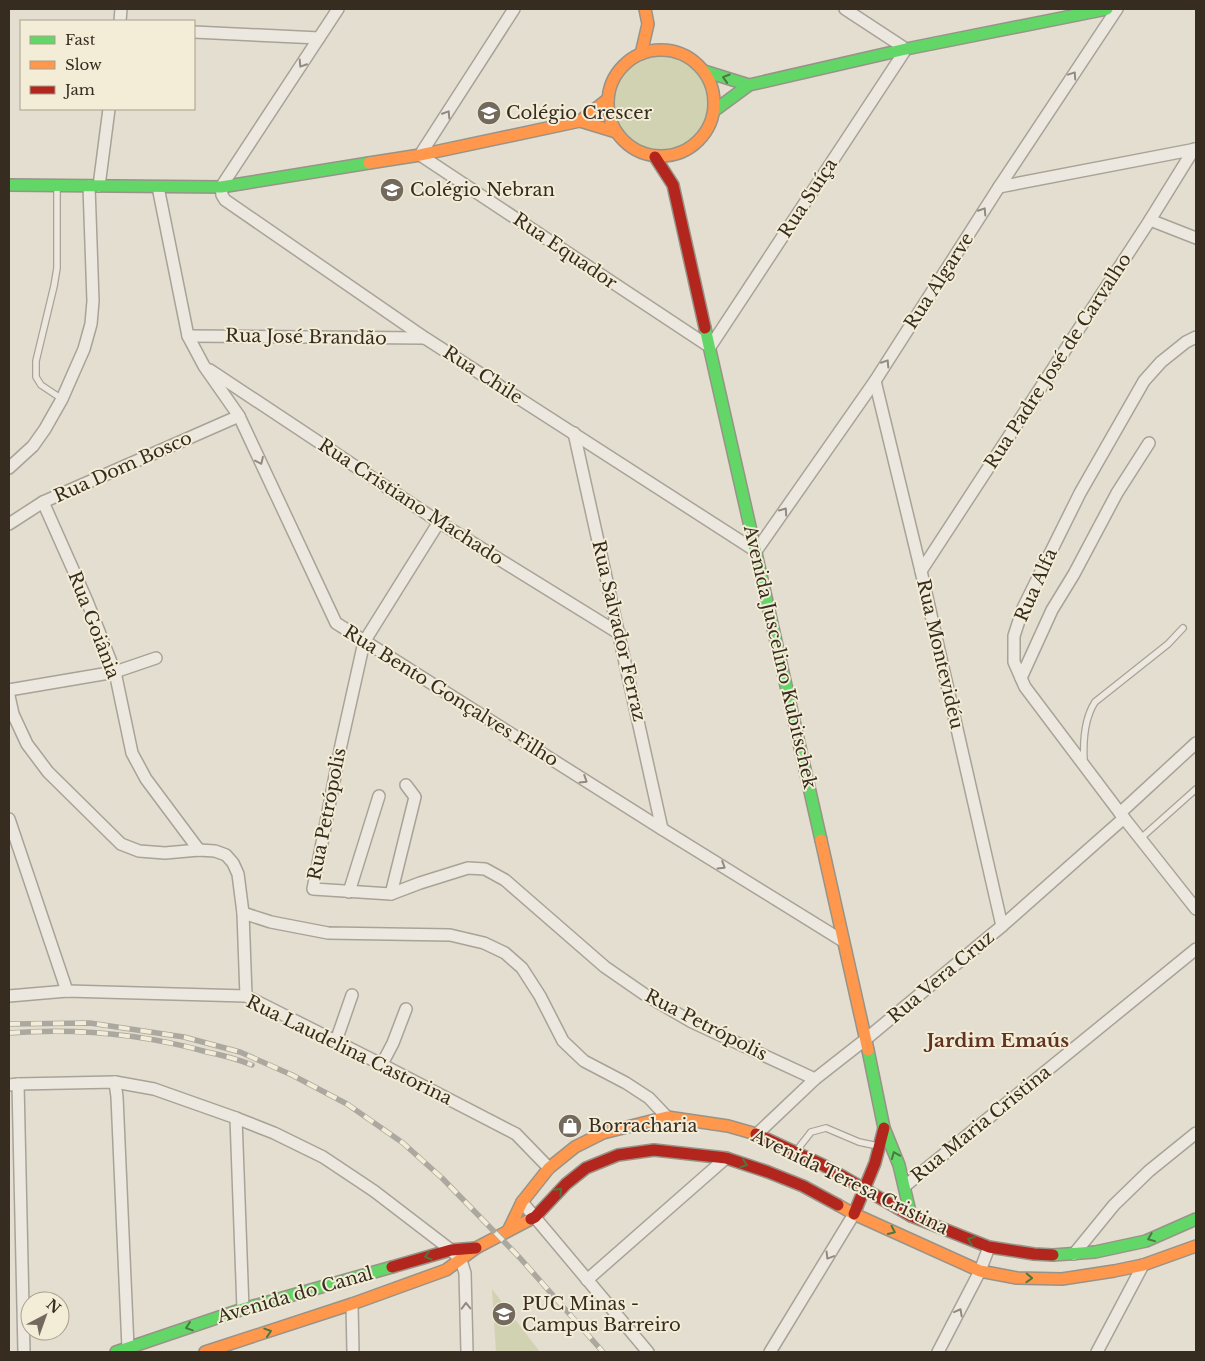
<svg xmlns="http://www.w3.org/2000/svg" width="1205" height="1361" viewBox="0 0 1205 1361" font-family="'Libre Baskerville',serif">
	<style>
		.green { fill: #d0d2b2 }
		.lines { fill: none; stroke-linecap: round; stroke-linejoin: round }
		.lane-casing { stroke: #a8a398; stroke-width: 8 }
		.street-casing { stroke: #a8a398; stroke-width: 14 }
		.fast-casing { stroke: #989388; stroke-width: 14 }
		.slow-casing { stroke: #989388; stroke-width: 14 }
		.jam-casing { stroke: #989388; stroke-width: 14 }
		.lane { stroke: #ece8df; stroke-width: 5.5 }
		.street { stroke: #ece8df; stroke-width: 11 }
		.fast { stroke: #63d668; stroke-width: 11 }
		.slow { stroke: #ff974d; stroke-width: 11 }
		.jam { stroke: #b3261e; stroke-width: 11 }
		.rail-casing { stroke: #aba8a0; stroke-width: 5.5 }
		.rail { stroke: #f3ecd6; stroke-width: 4; stroke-dasharray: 11; stroke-linecap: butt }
		.oneway { stroke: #928a80 }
		.oneway2 { stroke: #4b7840 }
		.labels { text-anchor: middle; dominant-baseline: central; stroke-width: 4; stroke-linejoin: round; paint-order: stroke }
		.poi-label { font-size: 18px; fill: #372c20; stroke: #f3ecd6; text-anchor: start }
		.street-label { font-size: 18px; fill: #372c20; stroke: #f3ecd6 }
		.neighbourhood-label { font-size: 19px; font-weight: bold; fill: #603323; stroke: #f3ecd6 }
	</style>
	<rect width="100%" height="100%" fill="#e3decf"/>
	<!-- green -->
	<g class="green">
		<circle cx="661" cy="103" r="48"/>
		<path d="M492,1289L540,1352H496Z"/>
	</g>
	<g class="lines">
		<!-- lane casing -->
		<g class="lane-casing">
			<g id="lane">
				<path d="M57,186V268L54,286L36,361V377L41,385L62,399"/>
				<path d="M1084,761C1083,742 1084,719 1095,702L1168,644L1183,628"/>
				<path d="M1140,839L1196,789"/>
				<path d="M797,1150L811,1132L826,1128L859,1142L878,1146"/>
			</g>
		</g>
		<!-- street casing -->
		<g class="street-casing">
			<g id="street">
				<path d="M338,9L221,187L222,195L225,200L425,338L756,551L875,381L999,187L1117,9"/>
				<path d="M514,9L420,155L710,347L906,49L845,9"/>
				<path d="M120,21L121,9"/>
				<path d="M194,32L319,38"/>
				<path d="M99,186L109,109"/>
				<path d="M158,187L188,336L204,366L239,416L336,623L662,829L843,941"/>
				<path d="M999,187L1196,149"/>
				<path d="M1150,220L1196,238"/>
				<path d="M188,336L424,338"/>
				<path d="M1196,337L1186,342L1161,362L1144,381L1080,493L1023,608L1014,636V662L1025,687L1120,813L1196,909"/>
				<path d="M210,370L439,522L620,634"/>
				<path d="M875,381L921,571L1002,926"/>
				<path d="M574,433L662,829"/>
				<path d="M9,468L33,446L45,429L62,399L84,349L91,324L93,301L89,186"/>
				<path d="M43,502L87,601L115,672L132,753L146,779L199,850"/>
				<path d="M439,522L364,642L341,745L313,889L391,894L420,883L468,868L485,869L505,880L605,967L644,994L692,1022L815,1079"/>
				<path d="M9,524L43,502L239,416"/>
				<path d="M921,571L1150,220L1194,149"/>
				<path d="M1021,678L1052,610L1074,574L1117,493L1149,443"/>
				<path d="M9,690L115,672L156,658"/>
				<path d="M9,696L13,714L27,744L48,772L121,844L139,851L165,853L199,850L215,851L226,855L233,863L238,874L243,913L271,922L328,933L450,935L484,943L505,953L522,968L540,996L563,1041L584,1061L626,1083L649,1098L667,1117"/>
				<path d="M1120,813L1196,743"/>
				<path d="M9,819L67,991"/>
				<path d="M349,892L379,796"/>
				<path d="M391,894L415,797L406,785"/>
				<path d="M243,913L246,996"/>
				<path d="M9,996L67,991L246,996L375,1061L516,1134L549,1168"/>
				<path d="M336,1041L352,995"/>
				<path d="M382,1064L393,1043L406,1009"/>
				<path d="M115,1082L117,1097L128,1348"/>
				<path d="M18,1084L24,1352"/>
				<path d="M9,1085L18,1084L115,1082L154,1089L236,1118L274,1133L323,1157L374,1191L451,1250L461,1260L465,1273L467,1352"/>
				<path d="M236,1118L243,1309"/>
				<path d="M757,1134L815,1079L866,1039L1002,926L1124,818"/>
				<path d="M905,1186L1196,949"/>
				<path d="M522,1202L648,1352"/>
				<path d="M1074,1254L1114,1205L1149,1171L1196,1133"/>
				<path d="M587,1280L726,1158"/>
				<path d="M352,1304L353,1352"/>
				<path d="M770,1352L854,1214"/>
				<path d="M938,1352L980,1271L989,1247"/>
				<path d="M1097,1352L1143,1265"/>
			</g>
		</g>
		<!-- fast casing -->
		<g class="fast-casing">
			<g id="fast">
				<path d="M704,71L749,85"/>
				<path d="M715,110L749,85L906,49L1107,9"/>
				<path d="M9,185L221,187L369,163"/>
				<path d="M705,328L821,840"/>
				<path d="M868,1050L884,1128L899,1165L911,1216"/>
				<path d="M1053,1255L1095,1252L1146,1241L1196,1219"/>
				<path d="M116,1352L243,1309L392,1267"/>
			</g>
		</g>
		<!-- slow casing -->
		<g class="slow-casing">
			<g id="slow">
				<circle cx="661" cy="103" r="53"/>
				<path d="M641,54L648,24L645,9"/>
				<path d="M580,121L616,132"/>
				<path d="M369,163L420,155L580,121L608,99"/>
				<path d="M821,840L868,1050"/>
				<path d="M838,1205L854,1214L980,1271L1017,1278L1062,1279L1114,1271L1143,1265L1196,1246"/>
				<path d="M508,1231L522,1202L549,1168L575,1147L603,1133L667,1117L728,1126L756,1134"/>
				<path d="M205,1352L352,1304L446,1270L476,1248L531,1219"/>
			</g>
		</g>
		<!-- jam casing -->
		<g class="jam-casing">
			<g id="jam">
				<path d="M655,157L673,185L705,328"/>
				<path d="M756,1134L823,1165L911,1216L989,1247L1034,1254L1053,1255"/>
				<path d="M854,1214L875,1163L884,1128"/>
				<path d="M531,1219L535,1217L566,1184L586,1168L618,1155L654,1150L726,1158L768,1172L803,1186L838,1205"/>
				<path d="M392,1267L451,1250L476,1248"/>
			</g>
		</g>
		<!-- lane -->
		<use href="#lane" class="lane"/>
		<!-- street -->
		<use href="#street" class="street"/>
		<!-- fast -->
		<use href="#fast" class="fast"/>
		<!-- slow -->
		<use href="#slow" class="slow"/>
		<!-- jam -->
		<use href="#jam" class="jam"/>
		<!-- rail casing -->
		<g class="rail-casing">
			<g id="rail">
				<path d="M9,1024L90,1023L184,1037L240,1052L292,1075L347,1104L403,1143L442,1178L520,1258L603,1352"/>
				<path d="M9,1033C76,1028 143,1034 207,1052C222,1055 237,1059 252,1065"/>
			</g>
		</g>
		<!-- rail -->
		<use href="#rail" class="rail"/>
	</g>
	<!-- one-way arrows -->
	<defs><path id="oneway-chevron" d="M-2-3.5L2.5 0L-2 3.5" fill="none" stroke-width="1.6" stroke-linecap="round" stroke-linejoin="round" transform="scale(1.25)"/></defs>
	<g class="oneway">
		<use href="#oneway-chevron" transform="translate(302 64) rotate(123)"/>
		<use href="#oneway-chevron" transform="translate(1073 75) rotate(-56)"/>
		<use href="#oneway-chevron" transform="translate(447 114) rotate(-57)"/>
		<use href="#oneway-chevron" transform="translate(983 211) rotate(-57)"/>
		<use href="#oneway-chevron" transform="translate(886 363) rotate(-57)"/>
		<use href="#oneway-chevron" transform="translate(260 461) rotate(65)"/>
		<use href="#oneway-chevron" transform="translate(784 511) rotate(-55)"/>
		<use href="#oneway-chevron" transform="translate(584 780) rotate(32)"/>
		<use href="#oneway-chevron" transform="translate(722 866) rotate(32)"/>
		<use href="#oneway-chevron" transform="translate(829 1256) rotate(121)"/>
		<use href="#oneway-chevron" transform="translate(466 1306) rotate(-91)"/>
		<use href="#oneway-chevron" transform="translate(959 1312) rotate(-62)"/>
	</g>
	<g class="oneway2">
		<use href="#oneway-chevron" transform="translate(726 78) rotate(-163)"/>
		<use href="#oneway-chevron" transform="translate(895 1155) rotate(-112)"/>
		<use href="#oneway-chevron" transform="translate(744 1164) rotate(18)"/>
		<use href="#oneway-chevron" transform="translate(559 1191) rotate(-47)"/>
		<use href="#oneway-chevron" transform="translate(892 1231) rotate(25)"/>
		<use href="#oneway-chevron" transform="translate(1151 1238) rotate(158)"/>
		<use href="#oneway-chevron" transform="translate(971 1240) rotate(-158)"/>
		<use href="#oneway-chevron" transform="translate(428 1256) rotate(164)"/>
		<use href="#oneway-chevron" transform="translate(1029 1278) rotate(2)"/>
		<use href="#oneway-chevron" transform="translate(189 1327) rotate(161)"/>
		<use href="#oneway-chevron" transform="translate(268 1332) rotate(-18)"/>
	</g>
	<!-- icons -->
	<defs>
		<g id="university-disc" transform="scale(1.25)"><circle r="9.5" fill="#736a5d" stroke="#f3ecd6"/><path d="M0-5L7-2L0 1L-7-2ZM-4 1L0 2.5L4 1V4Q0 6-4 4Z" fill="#fff"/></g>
		<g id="school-disc" transform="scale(1.25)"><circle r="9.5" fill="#736a5d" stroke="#f3ecd6"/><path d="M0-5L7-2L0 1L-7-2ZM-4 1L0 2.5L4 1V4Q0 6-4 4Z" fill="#fff"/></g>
		<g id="shop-disc" transform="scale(1.25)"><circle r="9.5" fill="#736a5d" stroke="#f3ecd6"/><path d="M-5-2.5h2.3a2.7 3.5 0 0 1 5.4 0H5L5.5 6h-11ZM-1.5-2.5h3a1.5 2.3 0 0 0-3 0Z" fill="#fff"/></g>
	</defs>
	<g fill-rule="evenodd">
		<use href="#university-disc" x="489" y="113"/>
		<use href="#school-disc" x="392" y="190"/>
		<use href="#shop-disc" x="570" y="1126"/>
		<use href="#university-disc" x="504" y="1314"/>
	</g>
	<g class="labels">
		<!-- poi labels -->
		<g class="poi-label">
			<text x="506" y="113">Colégio Crescer</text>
			<text x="410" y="190">Colégio Nebran</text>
			<text x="588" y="1126">Borracharia</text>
			<text x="522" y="1304">PUC Minas -<tspan x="522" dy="21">Campus Barreiro</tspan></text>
		</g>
		<!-- street labels -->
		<g class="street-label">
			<text transform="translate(808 198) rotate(-57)">Rua Suíça</text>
			<text transform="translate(565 251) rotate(34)">Rua Equador</text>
			<text transform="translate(939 281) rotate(-57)">Rua Algarve</text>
			<text transform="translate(306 337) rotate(1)">Rua José Brandão</text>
			<text transform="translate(1058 361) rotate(-57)">Rua Padre José de Carvalho</text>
			<text transform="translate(483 375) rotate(33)">Rua Chile</text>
			<text transform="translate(123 467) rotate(-24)">Rua Dom Bosco</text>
			<text transform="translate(411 502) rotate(33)">Rua Cristiano Machado</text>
			<text transform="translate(1036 585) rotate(-66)">Rua Alfa</text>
			<text transform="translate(94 625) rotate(69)">Rua Goiânia</text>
			<text transform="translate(619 631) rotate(77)">Rua Salvador Ferraz</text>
			<text transform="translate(940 654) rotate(77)">Rua Montevidéu</text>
			<text transform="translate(780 657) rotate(77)">Avenida Juscelino Kubitschek</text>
			<text transform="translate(451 696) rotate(32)">Rua Bento Gonçalves Filho</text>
			<text transform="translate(327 814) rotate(-79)">Rua Petrópolis</text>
			<text transform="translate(941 977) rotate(-40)">Rua Vera Cruz</text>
			<text transform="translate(706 1025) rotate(27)">Rua Petrópolis</text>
			<text transform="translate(349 1050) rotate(26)">Rua Laudelina Castorina</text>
			<text transform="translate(981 1124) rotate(-39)">Rua Maria Cristina</text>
			<text transform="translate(850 1182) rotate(26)">Avenida Teresa Cristina</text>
			<text transform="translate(295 1295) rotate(-16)">Avenida do Canal</text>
		</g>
		<!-- neighbourhood labels -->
		<g class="neighbourhood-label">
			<text x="998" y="1040">Jardim Emaús</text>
		</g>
	</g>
	<!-- border -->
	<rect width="1205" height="1361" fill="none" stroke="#372c20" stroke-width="20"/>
	<!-- legend -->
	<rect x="20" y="20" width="175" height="90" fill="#f3ecd6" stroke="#a89f8d"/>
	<rect x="30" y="36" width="25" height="8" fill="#63d668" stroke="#a89f8d"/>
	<text x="65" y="45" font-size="15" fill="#372c20">Fast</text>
	<rect x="30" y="61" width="25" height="8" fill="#ff974d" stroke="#a89f8d"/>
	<text x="65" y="70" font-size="15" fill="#372c20">Slow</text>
	<rect x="30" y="86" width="25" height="8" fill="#b3261e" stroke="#a89f8d"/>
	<text x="65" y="95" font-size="15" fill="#372c20">Jam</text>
	<!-- north arrow -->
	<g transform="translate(45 1316) rotate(41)"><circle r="24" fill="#f3ecd6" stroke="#a89f8d"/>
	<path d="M0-4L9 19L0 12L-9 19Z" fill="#736a5d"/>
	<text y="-8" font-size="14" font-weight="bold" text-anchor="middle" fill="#372c20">N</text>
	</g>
</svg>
